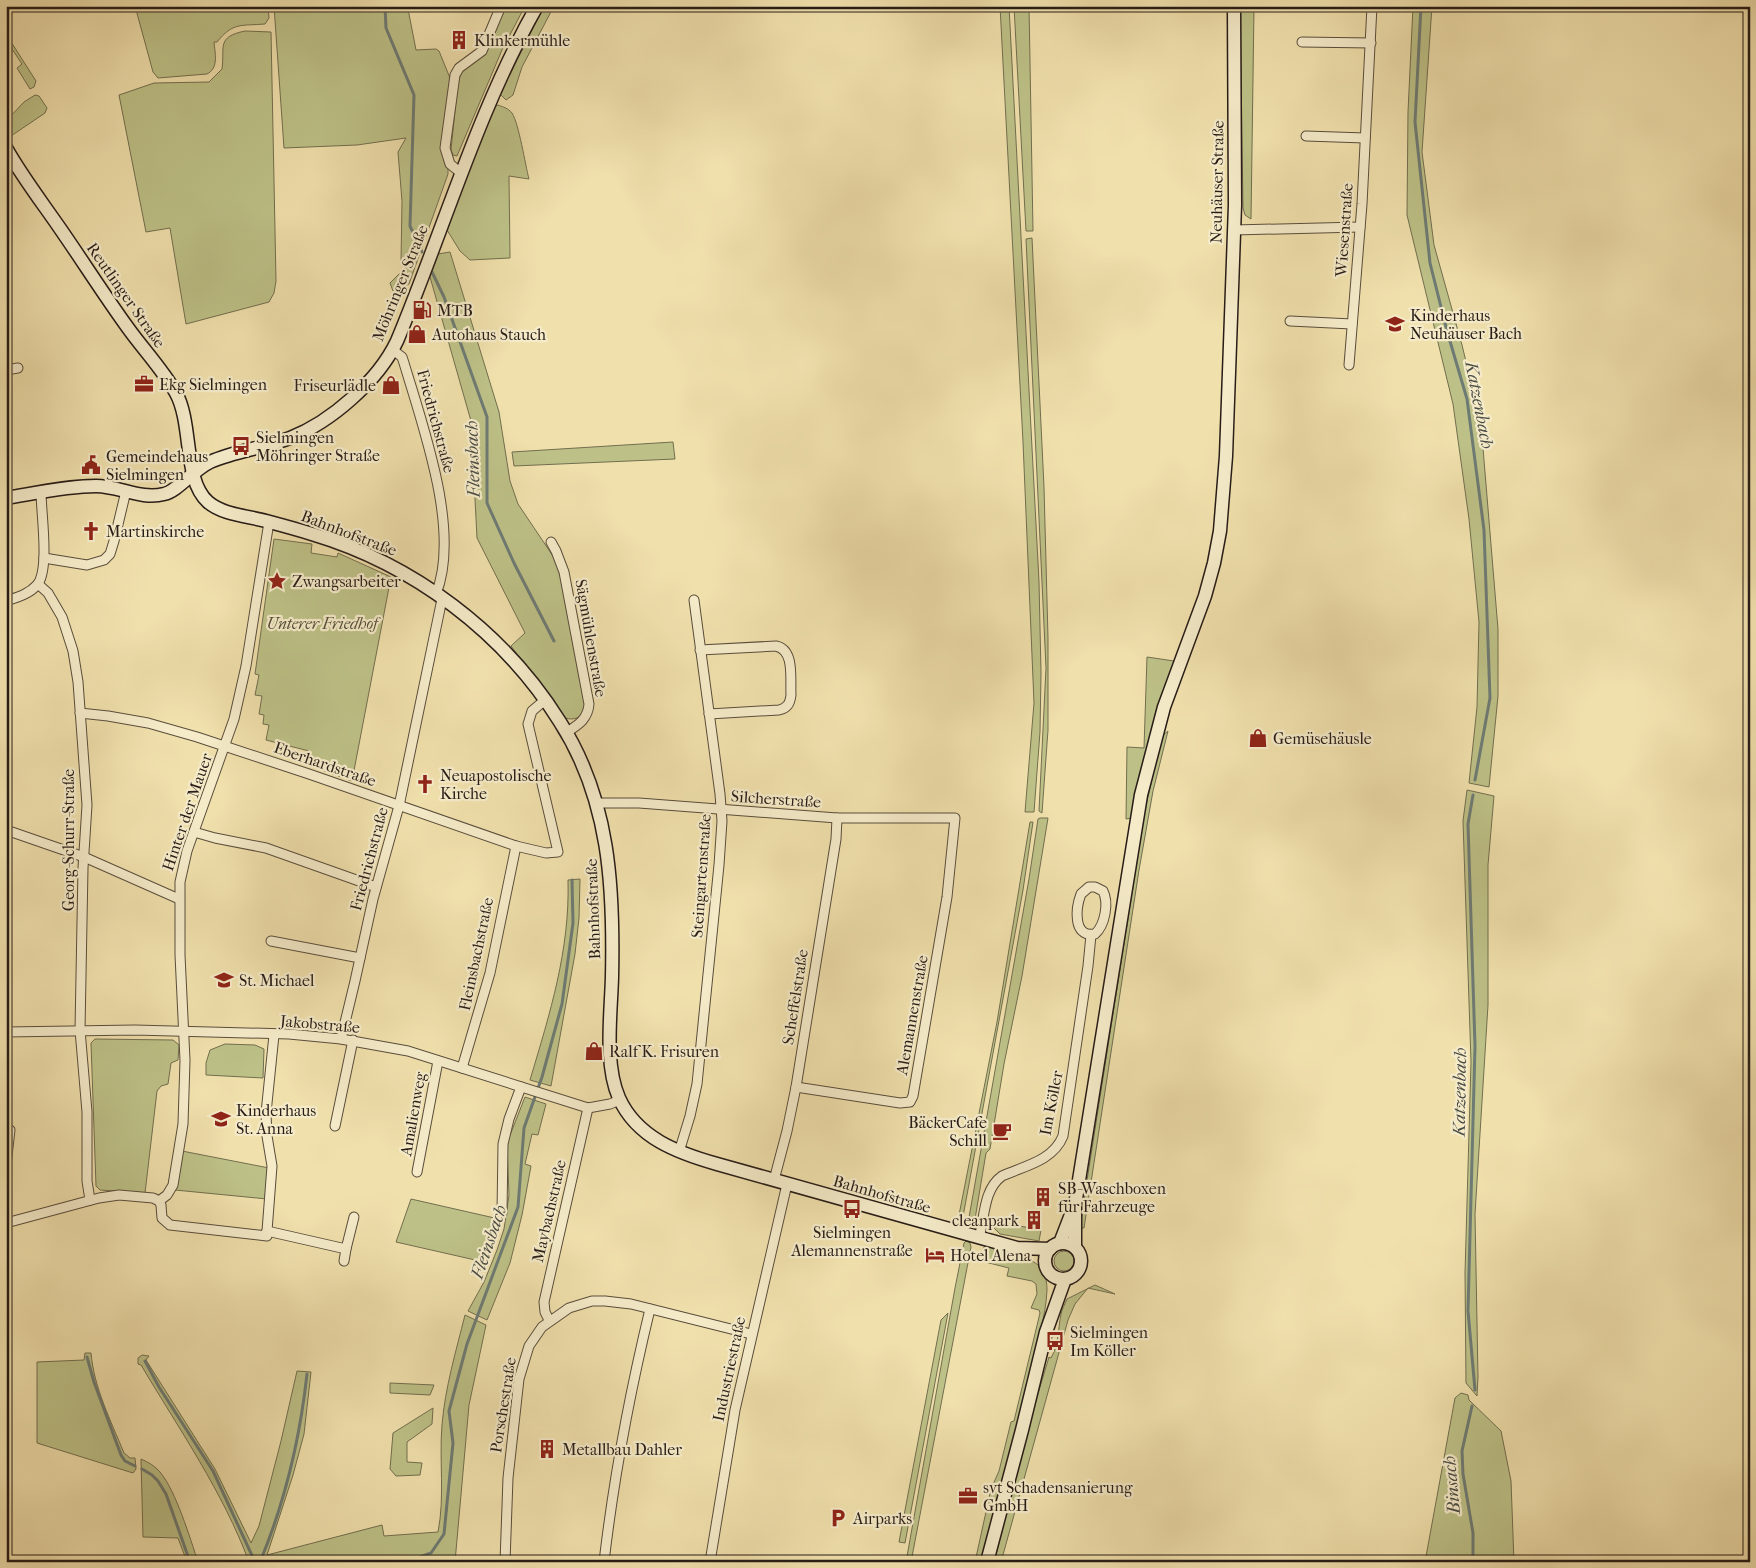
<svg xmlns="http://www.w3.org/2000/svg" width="1756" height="1568" viewBox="0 0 1756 1568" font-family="'IM FELL French Canon',serif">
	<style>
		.green { fill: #bdc187; stroke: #726e4f }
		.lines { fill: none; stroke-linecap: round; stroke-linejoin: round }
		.stream { stroke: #6e7b74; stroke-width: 3 }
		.street-casing { stroke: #594d3c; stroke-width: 11 }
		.secondary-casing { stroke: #271c17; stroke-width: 15 }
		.street { stroke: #f5ebc9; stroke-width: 9 }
		.secondary { stroke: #f5ebc9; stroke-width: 12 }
		.labels { text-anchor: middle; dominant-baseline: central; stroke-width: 4.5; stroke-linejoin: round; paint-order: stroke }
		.poi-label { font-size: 16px; fill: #271c17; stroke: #f5ebc9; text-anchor: start }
		.street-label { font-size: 16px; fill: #271c17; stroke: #f5ebc9 }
		.park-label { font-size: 16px; font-style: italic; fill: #544e39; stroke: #f5ebc9 }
		.water-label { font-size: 18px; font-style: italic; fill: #4a4c46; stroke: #f5ebc9 }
	</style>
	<rect width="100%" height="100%" fill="#f0e0ac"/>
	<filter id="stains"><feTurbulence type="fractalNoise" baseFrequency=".004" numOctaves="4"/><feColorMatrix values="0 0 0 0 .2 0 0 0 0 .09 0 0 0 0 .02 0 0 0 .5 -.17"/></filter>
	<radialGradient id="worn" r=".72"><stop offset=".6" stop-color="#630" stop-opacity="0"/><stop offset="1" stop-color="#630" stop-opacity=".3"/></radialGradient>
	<!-- green -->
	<g class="green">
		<path d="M135,6H268L269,18L265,24C241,26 233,22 217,42H214C215,53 219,68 207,74L158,78L153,72Z"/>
		<path d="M274,6H446L408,9L416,50L436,49L439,51L450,78L444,158L448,169V174L409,284L393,291L390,283L406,267L401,261L402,201L398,152L406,138L357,145L284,148Z"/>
		<path d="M504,6H525L502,50L457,156L453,155L451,150L458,81L462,72L482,55Z"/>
		<path d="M544,6H554L522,67L513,95L506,100L500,94Z"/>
		<path d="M1000,6H1009L1039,582L1041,673L1040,732L1034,812H1025L1034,703L1023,442Z"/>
		<path d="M1014,6H1029L1033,231H1026Z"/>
		<path d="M1240,6L1254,7L1251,219L1245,215L1243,208Z"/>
		<path d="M1413,6H1432L1422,152L1434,245L1462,345L1481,424L1498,629V696L1489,787L1469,783L1477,707L1479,622L1469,519L1453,404L1407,215L1408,112Z"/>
		<path d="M245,31L271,32L276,281L274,293L269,302L186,324L170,228L146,232L119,95L154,83L209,82L222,69C225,47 216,37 245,31Z"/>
		<path d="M6,34L36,81L34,87L30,89L17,68L22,64L6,40Z"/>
		<path d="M35,95L39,96L47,108L45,113L8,138L6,132L7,120L24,102Z"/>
		<path d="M498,105C503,107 508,108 512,113C519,124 525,164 529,179L509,176L510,258L470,260L460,251L447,230L493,107Z"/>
		<path d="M1032,238L1044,487L1048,638V730L1042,813L1039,811L1046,668L1026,239Z"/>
		<path d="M450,252L499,412L510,481L518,504L561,568L586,708C584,717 574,721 565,718L511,646L525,633L477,538L471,421L430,277L438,254Z"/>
		<path d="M673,442L675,459L514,466L512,452Z"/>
		<path d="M274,539L312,544L311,553L337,557L338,553L391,577L352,781L317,768L309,751L266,740L269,725L263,724L264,715L259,714L262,696L255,695L259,675L255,674Z"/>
		<path d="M1212,563L1133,818L1126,819L1127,747L1144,748L1147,657L1174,661L1198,603Z"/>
		<path d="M1168,731L1153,791L1139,870L1084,1228H1080L1086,1187L1145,809L1162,736Z"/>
		<path d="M1467,790L1494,796L1488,865V1005L1475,1214L1478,1377L1477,1396L1466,1383L1465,1273L1471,1062L1463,821Z"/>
		<path d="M1040,818H1048L1022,976L1004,1064L990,1149L986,1153L975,1219L973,1222L968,1223L1029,879L1038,819Z"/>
		<path d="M1030,822H1033L1023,890L962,1222L958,1220L997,1022Z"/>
		<path d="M580,879L579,918L575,954L551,1086L530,1080C550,1013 570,950 568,880Z"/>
		<path d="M95,1039L173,1040L179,1045L178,1060L171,1063L168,1084L161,1086L157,1091L145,1193L100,1190L96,1186L91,1043Z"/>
		<path d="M225,1044L255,1045L264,1049L263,1078L206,1075V1063L210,1050Z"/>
		<path d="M525,1097L546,1104L538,1135L532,1134L525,1164L531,1166L522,1215L510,1263L487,1320L468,1311L484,1282L497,1250L504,1229L509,1195L507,1143Z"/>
		<path d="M182,1151L269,1168L267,1199L175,1190Z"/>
		<path d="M411,1199L499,1219L495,1238L484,1262L396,1242Z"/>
		<path d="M993,1221L1041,1230L1039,1241L1000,1234L994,1228Z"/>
		<path d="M966,1241L970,1243L971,1247L911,1562H906L955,1288L964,1243Z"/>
		<path d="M989,1246C1003,1251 1036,1257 1043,1271C1046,1276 1047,1284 1047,1290C1046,1317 1036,1346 1030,1372C1016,1436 999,1499 983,1562H975L991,1489L999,1471L1011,1422L1014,1421L1040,1313L1039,1310L1031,1308L1037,1294L1036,1284L1032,1281L1007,1276L1009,1268L985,1262C980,1258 981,1252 984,1247Z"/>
		<circle cx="1064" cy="1261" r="10"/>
		<path d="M1095,1285L1115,1294L1088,1288L1075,1304L1068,1320L1001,1562H994L1034,1407L1049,1357L1051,1358C1059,1344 1058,1329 1061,1314C1062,1309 1065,1304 1067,1299Z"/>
		<path d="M948,1313L905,1543L899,1542L941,1320Z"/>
		<path d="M465,1315L486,1325L469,1405L455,1562H249C223,1492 179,1429 141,1365L138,1364V1358L142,1355L149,1356L146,1360L215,1469L251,1543L259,1526L281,1441L297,1371L311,1372L304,1434L293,1475L267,1555L382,1525L384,1536L438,1532C445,1497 439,1460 442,1425C445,1388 456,1351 465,1315Z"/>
		<path d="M85,1353H91C94,1388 111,1421 124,1453L130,1458H135L136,1469L133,1473L37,1443V1362L84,1360Z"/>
		<path d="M390,1383L434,1385L430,1395L390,1393Z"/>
		<path d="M1461,1393L1468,1395L1469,1400L1501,1431L1511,1481L1514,1562H1425L1455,1398Z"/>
		<path d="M433,1408L432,1424L407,1442V1462L422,1463L420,1475L396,1476L390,1469L393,1433Z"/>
		<path d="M141,1459C148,1462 155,1466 160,1472C176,1491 190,1538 198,1562H187L178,1538L143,1537Z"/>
	</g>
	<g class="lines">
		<!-- stream -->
		<g class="stream">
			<path d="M385,6L386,28L414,95L410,226L422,252"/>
			<path d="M1421,6L1415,122L1430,263L1447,331L1467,399L1484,530L1490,698L1475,780"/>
			<path d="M432,272L444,297L487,417V503L514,563L554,641"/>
			<path d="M1473,795L1468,824L1475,1046L1468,1311L1475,1390"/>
			<path d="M87,1357L94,1382L121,1455L125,1461L135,1466"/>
			<path d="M145,1361L159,1387L213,1471L255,1562"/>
			<path d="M1472,1406L1462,1451L1463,1474L1473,1533V1562"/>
			<path d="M142,1469L152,1475L158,1481L166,1494L190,1562"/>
			<path d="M260,1562C285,1502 300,1438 307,1374"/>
			<path d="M406,1562L431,1553L444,1534L453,1443L449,1411L467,1344L518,1207L524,1128L542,1077L562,1004L573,923L572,880"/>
		</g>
		<!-- street casing -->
		<g class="street-casing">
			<g id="street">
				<path d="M1302,42L1371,43"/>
				<path d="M1306,136L1365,138"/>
				<path d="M461,173L450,164L445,148L455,75L459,68L482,51L501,6"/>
				<path d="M1234,230L1360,227"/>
				<path d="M1290,321L1352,324"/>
				<path d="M393,350L402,357L404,363C423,427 461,531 436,594"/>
				<path d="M1349,365L1362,204L1372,6"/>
				<path d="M6,370L18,368"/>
				<path d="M551,542L556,551L564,572L589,704C588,719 578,725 567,732"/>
				<path d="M44,558L87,565L104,560L110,554L114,541L126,491"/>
				<path d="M38,584L48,593L62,617L73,651L78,682L87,805L83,868L80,1030L87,1112V1181L90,1200"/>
				<path d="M6,601C18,597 29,594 37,585C50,570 41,513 41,492"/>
				<path d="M700,650L776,646C795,650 790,679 791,695C790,704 787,708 779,710L709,714"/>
				<path d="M80,713L108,716L148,723L197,737L309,774L516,846L546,853L558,852L528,724L532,711L545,700"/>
				<path d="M596,803H639L837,818H955L947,897L913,1096L910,1102L900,1103L796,1087"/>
				<path d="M6,830L84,857L179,899"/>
				<path d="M194,832L215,838L266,848L376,887"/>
				<path d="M1089,887H1095L1103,891C1109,903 1105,925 1095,934C1072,938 1076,907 1081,894Z"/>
				<path d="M271,941L360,958"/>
				<path d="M6,1032L135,1030L289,1034L341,1039L408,1051L588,1108L610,1104L620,1100"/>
				<path d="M341,1039L355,981L373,899L399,806L442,599"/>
				<path d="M462,1068L490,973L516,846"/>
				<path d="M335,1126L353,1040"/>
				<path d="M679,1152L690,1116L697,1084L719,865L722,821L720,794L694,600"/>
				<path d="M6,1165L10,1130"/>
				<path d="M417,1172L438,1061"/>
				<path d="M774,1180L787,1131L796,1087L836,839L837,818"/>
				<path d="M159,1201L167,1195L173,1185L183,1124L185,1060L180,955V882L187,851L234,719L246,666L269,522"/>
				<path d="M502,1213L503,1144L509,1119L521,1087"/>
				<path d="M6,1223L99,1198L119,1195L153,1198L159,1201L161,1205L162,1218L170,1225L267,1236V1231"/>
				<path d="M267,1231L272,1166L267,1136L266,1113L274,1035"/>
				<path d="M267,1231L346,1249L354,1217"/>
				<path d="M979,1238C985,1217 983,1190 1002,1176C1024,1166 1053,1161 1063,1136L1088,966L1091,935"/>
				<path d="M344,1261L346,1249"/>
				<path d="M549,1320L545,1312L544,1302L588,1108"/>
				<path d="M505,1562L508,1478L519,1379L529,1346L542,1327L569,1308L592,1301H605L631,1304L751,1334"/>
				<path d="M604,1562C614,1476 630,1392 650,1309"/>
				<path d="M710,1562L735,1410L787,1184"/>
			</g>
		</g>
		<!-- secondary casing -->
		<g class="secondary-casing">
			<g id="secondary">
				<path d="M6,148C21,175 41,201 59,227C82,260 104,295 128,328C143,349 163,370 176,393C193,424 183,480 208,502C223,515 248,516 266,521C281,525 296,529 312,534C413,564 504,632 560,722C610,800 614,888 612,977C611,1014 604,1064 619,1098C637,1138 678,1153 717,1164L1017,1248L1050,1249"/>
				<path d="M6,498C36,493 67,486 96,486C119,486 141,500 164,494C178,491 193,470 210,462C235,451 264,448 290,438C331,422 378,381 397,341C444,229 477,112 537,6"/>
				<path d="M1060,1243L1072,1212"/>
				<circle cx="1063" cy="1261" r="18"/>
				<path d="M1075,1247V1205L1141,795L1164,707L1205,596L1214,563L1220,531L1226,456L1235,205L1234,6"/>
				<path d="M987,1562L1022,1430L1046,1332L1065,1279"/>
			</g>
		</g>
		<!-- street -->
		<use href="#street" class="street"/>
		<!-- secondary -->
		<use href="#secondary" class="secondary"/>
	</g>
	<!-- icons -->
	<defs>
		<g id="building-bare" transform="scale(1.5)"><path d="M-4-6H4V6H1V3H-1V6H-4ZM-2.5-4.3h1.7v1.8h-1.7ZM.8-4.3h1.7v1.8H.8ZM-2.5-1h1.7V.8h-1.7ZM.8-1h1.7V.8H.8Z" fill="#8f2418" stroke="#f5ebc9" stroke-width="2.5" paint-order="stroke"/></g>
		<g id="fuel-bare" transform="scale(1.5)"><path d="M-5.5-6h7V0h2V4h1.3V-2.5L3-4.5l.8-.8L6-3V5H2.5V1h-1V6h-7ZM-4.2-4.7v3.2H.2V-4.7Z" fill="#8f2418" stroke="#f5ebc9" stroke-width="2.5" paint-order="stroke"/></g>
		<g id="school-bare" transform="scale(1.5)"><path d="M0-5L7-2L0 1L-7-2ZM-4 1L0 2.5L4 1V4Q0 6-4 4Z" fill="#8f2418" stroke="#f5ebc9" stroke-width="2.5" paint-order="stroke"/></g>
		<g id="shop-bare" transform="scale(1.5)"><path d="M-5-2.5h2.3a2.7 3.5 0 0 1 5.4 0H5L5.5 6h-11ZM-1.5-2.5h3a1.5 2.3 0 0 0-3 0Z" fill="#8f2418" stroke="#f5ebc9" stroke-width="2.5" paint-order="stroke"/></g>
		<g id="office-bare" transform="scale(1.5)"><path d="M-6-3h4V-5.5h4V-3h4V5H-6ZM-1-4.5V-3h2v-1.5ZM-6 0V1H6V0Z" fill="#8f2418" stroke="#f5ebc9" stroke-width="2.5" paint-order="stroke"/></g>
		<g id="bus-bare" transform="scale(1.5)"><path d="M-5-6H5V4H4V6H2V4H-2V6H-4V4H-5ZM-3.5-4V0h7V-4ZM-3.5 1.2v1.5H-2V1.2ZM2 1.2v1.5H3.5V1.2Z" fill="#8f2418" stroke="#f5ebc9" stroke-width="2.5" paint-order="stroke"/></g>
		<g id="civic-bare" transform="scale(1.5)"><path d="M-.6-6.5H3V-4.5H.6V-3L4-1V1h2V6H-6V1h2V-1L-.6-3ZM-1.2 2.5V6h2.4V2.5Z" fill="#8f2418" stroke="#f5ebc9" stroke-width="2.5" paint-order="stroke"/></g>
		<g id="church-bare" transform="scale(1.5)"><path d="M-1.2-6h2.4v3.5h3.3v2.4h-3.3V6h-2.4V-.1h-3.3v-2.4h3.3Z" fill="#8f2418" stroke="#f5ebc9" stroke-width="2.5" paint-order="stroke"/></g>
		<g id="sight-bare" transform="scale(1.5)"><path d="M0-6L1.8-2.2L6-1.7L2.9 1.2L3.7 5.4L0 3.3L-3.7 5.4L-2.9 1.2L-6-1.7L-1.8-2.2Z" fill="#8f2418" stroke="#f5ebc9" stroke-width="2.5" paint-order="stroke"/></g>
		<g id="cafe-bare" transform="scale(1.5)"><path d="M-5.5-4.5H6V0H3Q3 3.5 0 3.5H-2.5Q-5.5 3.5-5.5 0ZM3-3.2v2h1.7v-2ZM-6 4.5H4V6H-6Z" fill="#8f2418" stroke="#f5ebc9" stroke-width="2.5" paint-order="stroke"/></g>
		<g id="hotel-bare" transform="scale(1.5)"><path d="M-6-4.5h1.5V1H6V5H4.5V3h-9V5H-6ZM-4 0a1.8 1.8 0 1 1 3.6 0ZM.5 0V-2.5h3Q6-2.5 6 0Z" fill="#8f2418" stroke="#f5ebc9" stroke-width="2.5" paint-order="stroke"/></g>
		<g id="parking-bare" transform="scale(1.5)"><path d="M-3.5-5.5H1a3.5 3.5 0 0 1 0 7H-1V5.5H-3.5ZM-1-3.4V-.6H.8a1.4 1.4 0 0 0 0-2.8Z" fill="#8f2418" stroke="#f5ebc9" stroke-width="2.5" paint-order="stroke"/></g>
	</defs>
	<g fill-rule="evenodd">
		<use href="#building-bare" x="459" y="40"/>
		<use href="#fuel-bare" x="422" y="310"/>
		<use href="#school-bare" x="1395" y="324"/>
		<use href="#shop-bare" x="417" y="334"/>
		<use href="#office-bare" x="144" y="384"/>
		<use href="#shop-bare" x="391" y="385"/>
		<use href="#bus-bare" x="241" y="446"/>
		<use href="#civic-bare" x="91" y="465"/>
		<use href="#church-bare" x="91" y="531"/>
		<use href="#sight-bare" x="277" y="581"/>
		<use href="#shop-bare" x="1258" y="738"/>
		<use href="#church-bare" x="425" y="784"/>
		<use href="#school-bare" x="224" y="980"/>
		<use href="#shop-bare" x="594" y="1051"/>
		<use href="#school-bare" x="221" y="1119"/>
		<use href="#cafe-bare" x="1002" y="1131"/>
		<use href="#building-bare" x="1043" y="1197"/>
		<use href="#bus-bare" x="852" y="1209"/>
		<use href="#building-bare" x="1034" y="1220"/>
		<use href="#hotel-bare" x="935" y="1255"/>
		<use href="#bus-bare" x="1055" y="1341"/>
		<use href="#building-bare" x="547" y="1449"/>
		<use href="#office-bare" x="968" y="1496"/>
		<use href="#parking-bare" x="838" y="1518"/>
	</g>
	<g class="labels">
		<!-- poi labels -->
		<g class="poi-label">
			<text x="474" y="40">Klinkermühle</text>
			<text x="437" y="310">MTB</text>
			<text x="1410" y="315">Kinderhaus<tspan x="1410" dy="18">Neuhäuser Bach</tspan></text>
			<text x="432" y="334">Autohaus Stauch</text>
			<text x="159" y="384">Ekg Sielmingen</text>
			<text x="376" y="385" text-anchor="end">Friseurlädle</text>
			<text x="256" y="437">Sielmingen<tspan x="256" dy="18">Möhringer Straße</tspan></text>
			<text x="106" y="456">Gemeindehaus<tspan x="106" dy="18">Sielmingen</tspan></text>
			<text x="106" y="531">Martinskirche</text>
			<text x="292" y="581">Zwangsarbeiter</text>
			<text x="1273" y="738">Gemüsehäusle</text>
			<text x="440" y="775">Neuapostolische<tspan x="440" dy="18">Kirche</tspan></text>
			<text x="239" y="980">St. Michael</text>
			<text x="609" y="1051">Ralf K. Frisuren</text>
			<text x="236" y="1110">Kinderhaus<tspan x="236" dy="18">St. Anna</tspan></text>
			<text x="987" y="1122" text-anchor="end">BäckerCafe<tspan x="987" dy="18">Schill</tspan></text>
			<text x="1058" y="1188">SB-Waschboxen<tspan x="1058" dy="18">für Fahrzeuge</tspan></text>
			<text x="1019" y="1220" text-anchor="end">cleanpark</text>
			<text x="852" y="1232" text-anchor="middle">Sielmingen<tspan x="852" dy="18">Alemannenstraße</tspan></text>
			<text x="950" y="1255">Hotel Alena</text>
			<text x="1070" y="1332">Sielmingen<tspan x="1070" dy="18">Im Köller</tspan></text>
			<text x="562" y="1449">Metallbau Dahler</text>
			<text x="983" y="1487">svt Schadensanierung<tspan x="983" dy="18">GmbH</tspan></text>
			<text x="853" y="1518">Airparks</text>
		</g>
		<!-- street labels -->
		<g class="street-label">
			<text transform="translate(1217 182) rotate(-89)">Neuhäuser Straße</text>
			<text transform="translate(1344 230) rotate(-86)">Wiesenstraße</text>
			<text transform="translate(400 283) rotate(-68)">Möhringer Straße</text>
			<text transform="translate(126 295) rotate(55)">Reutlinger Straße</text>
			<text transform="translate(436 421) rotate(75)">Friedrichstraße</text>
			<text transform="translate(349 533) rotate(21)">Bahnhofstraße</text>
			<text transform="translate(591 638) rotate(80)">Sägmühlenstraße</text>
			<text transform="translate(325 764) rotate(19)">Eberhardstraße</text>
			<text transform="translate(776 799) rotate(4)">Silcherstraße</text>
			<text transform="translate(187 812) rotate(-71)">Hinter der Mauer</text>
			<text transform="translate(68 840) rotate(-90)">Georg-Schurr-Straße</text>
			<text transform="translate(369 859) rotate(-75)">Friedrichstraße</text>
			<text transform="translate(701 876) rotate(-86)">Steingartenstraße</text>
			<text transform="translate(593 909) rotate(-92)">Bahnhofstraße</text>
			<text transform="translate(476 954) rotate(-78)">Fleinsbachstraße</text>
			<text transform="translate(795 997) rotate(-81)">Scheffelstraße</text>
			<text transform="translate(912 1015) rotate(-80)">Alemannenstraße</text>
			<text transform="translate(320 1024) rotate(5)">Jakobstraße</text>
			<text transform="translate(1051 1103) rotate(-79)">Im Köller</text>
			<text transform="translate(413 1114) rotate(-80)">Amalienweg</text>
			<text transform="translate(882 1194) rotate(16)">Bahnhofstraße</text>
			<text transform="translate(549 1211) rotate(-77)">Maybachstraße</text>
			<text transform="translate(729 1369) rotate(-78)">Industriestraße</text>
			<text transform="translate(503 1405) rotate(-81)">Porschestraße</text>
		</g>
		<!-- park labels -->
		<g class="park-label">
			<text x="322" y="623">Unterer Friedhof</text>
		</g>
		<!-- water labels -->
		<g class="water-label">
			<text transform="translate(1479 405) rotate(79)">Katzenbach</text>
			<text transform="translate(473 459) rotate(-92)">Fleinsbach</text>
			<text transform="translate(1460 1092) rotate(-89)">Katzenbach</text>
			<text transform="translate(489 1242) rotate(-71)">Fleinsbach</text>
			<text transform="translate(1452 1485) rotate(-95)">Binsach</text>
		</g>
	</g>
	<!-- margin -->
	<rect width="1756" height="1568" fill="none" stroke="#f0e0ac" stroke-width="25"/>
	<rect x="8" y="8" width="1741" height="1553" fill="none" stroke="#271c17" stroke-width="2.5"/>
	<rect x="12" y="12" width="1731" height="1543" fill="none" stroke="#271c17"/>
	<rect width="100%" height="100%" filter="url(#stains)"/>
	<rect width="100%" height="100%" fill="url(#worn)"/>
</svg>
